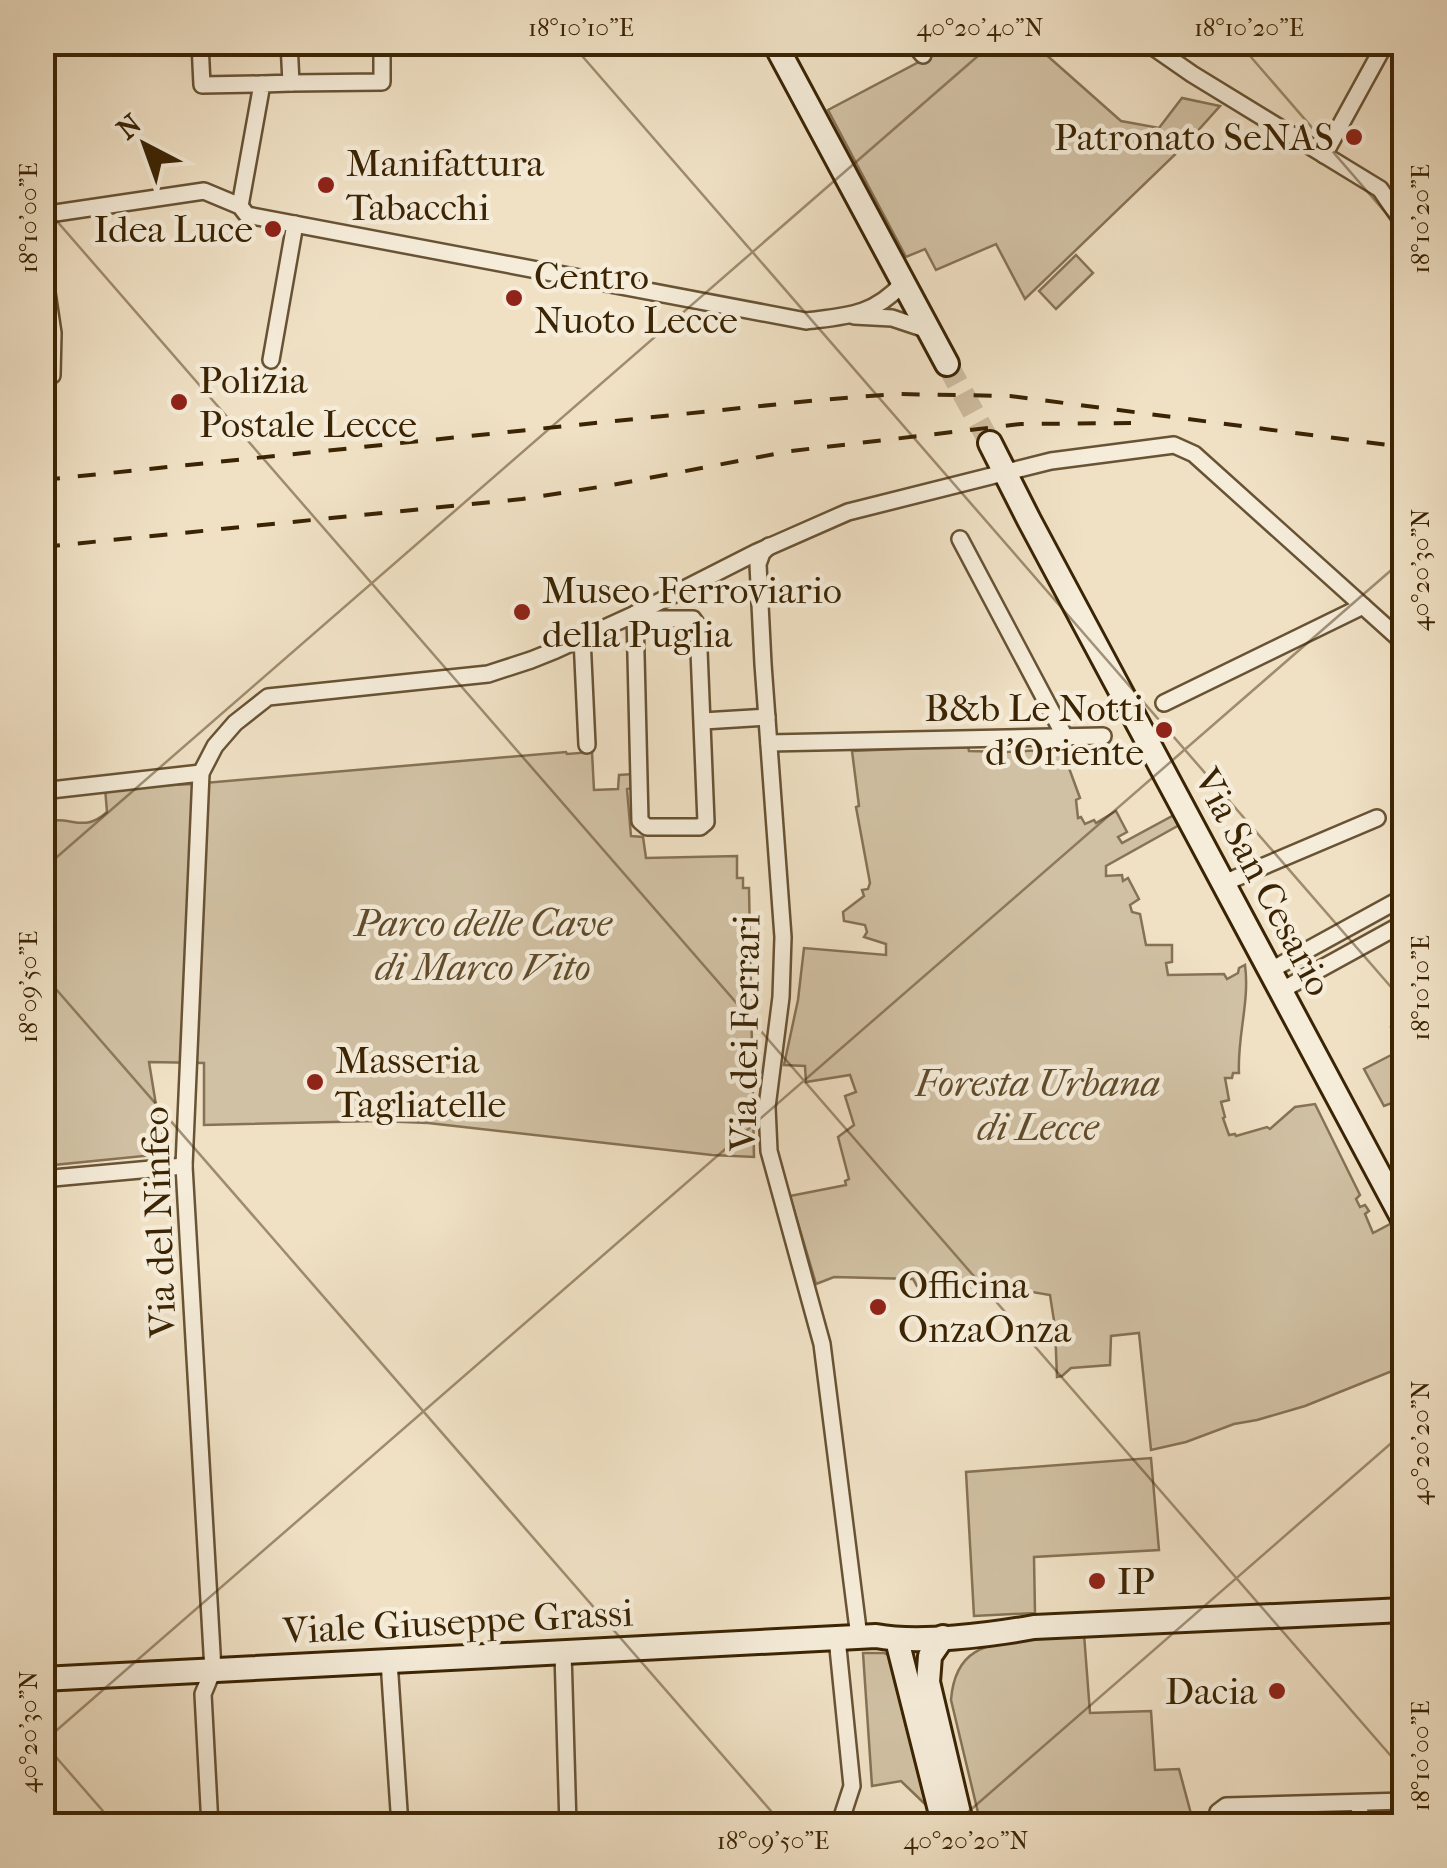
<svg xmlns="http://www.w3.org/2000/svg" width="1447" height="1868" viewBox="0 0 1447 1868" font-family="'IM FELL French Canon',serif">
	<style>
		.green { fill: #d1c1a4; stroke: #867254; stroke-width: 2.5 }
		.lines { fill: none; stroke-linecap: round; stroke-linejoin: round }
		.secondary-tunnel { stroke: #ccbb9e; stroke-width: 22; stroke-dasharray: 22 11; stroke-linecap: butt }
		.street-casing { stroke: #685334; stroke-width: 20 }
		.secondary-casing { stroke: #3b2403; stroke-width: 28 }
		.street { stroke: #f5ecd9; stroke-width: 15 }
		.secondary { stroke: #f5ecd9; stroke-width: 22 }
		.rail { stroke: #3b2403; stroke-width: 4; stroke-dasharray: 18 18; stroke-linecap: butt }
		.ticks { fill: none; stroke: #3b2403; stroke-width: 2.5; stroke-opacity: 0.45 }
		.poi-dot { fill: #8f2418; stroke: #f5ecd9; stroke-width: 4 }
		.labels { text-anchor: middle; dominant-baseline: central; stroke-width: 9; stroke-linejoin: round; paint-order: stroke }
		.poi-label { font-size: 38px; fill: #3b2403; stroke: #f5ecd9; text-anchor: start }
		.street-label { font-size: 38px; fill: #3b2403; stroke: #f5ecd9 }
		.park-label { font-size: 38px; font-style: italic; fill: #604b2b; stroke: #f5ecd9 }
		.neatline { fill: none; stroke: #3b2403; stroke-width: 4 }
		.ticks-label { font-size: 25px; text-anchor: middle; fill: #3b2403 }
	</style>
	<rect width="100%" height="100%" fill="#f0e1c5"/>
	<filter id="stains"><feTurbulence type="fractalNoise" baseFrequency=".002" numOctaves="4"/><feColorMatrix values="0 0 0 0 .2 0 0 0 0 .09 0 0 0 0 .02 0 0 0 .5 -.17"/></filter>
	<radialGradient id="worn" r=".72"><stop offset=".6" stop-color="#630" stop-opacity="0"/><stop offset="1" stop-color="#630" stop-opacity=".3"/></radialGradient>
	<!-- green -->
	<g class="green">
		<path d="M920,42L1033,43L1121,121L1159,128L1182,98L1220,106L1186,144L1025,299L996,244L936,270L925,249L906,257L828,110L930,56Z"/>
		<path d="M1076,255L1093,273L1056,309L1039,291Z"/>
		<path d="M968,746L969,751L1006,752L1062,749L1080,798L1076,800L1078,818L1081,817L1085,824L1094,820L1096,823L1116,811L1127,832L1118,837L1122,843L1176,814L1181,824L1106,866V876L1122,875L1123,881L1128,878L1139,899L1130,905L1132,912L1140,914L1146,945H1172V962L1166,963L1168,975L1224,974L1227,979L1238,973L1239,968L1245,965C1250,1001 1237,1037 1239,1073H1233L1232,1078H1225L1229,1100L1221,1102L1225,1117L1223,1118L1229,1135L1235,1134L1236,1136L1267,1127L1270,1129L1295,1107L1315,1104L1360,1195L1356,1199L1360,1207L1365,1205L1369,1211L1365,1214L1373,1233L1394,1222L1404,1242V1369H1397L1305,1406L1257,1420L1234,1424L1186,1442L1151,1450L1139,1333L1111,1336L1110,1365L1071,1368L1062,1376L1057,1377L1055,1327L1050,1295L1009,1288L917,1286L913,1279L834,1277L816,1284L790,1196L846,1185L845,1181L849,1179L838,1137L854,1125L845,1096L856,1092L850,1075L806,1082L805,1066L784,1065L798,1000L804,948L886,955V944L864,937L867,932L865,925L844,921L843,912L864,896L862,890L868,889L870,883L856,807L859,806L852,751Z"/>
		<path d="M566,752L567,754L592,752L594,790L618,789L619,775L633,774L634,788L627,789L631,836L643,837L646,858L737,856V878H743V888H749L754,1157L712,1155L428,1123L378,1121L204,1125V1063L149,1062L164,1154L43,1166V823C70,813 82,835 107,812L105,788L193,784Z"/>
		<path d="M1404,1018V1115L1397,1101L1384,1106L1364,1069L1401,1050L1391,1027Z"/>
		<path d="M1151,1458L1159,1550L1034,1557L1035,1613L974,1616L966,1472Z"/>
		<path d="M1084,1634L1090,1713L1151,1711L1155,1770L1179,1769L1194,1825H981L951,1700C955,1649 985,1644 1028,1640C1047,1638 1065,1636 1084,1634Z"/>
		<path d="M863,1653H884L888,1655L926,1805L901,1781L872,1786Z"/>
	</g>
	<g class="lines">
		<!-- secondary-tunnel -->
		<path class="secondary-tunnel" d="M947,364L990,443"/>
		<!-- street casing -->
		<g class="street-casing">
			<g id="street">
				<path d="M212,42L200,43L202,85L262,84"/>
				<path d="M912,42L923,55"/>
				<path d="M1146,42L1192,74L1380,189L1404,224"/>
				<path d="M291,83L382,82V42"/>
				<path d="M1324,155L1386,42"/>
				<path d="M240,206L262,84L291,83L289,42"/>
				<path d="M42,215L204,191L240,206L247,215L806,321C846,316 873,316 902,284"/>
				<path d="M42,259L53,333L52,375L42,379"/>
				<path d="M854,316L892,318L928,330"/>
				<path d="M271,360L295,224"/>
				<path d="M960,539L1065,737"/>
				<path d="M769,546L762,553L758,564L763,664L783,937L781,997L767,1107L769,1151L822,1344L859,1637"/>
				<path d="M635,614L642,619H693L698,626L706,822L700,827H647L640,821Z"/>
				<path d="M582,638L587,745"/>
				<path d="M1164,703L1363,606"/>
				<path d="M703,721L767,717"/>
				<path d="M769,743L1103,736"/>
				<path d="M42,791L201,773"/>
				<path d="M1224,883L1377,818"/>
				<path d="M1271,970L1404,897"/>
				<path d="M1282,990L1404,923"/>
				<path d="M42,1179L184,1166"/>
				<path d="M837,1638L852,1786L839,1826"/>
				<path d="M563,1652L568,1826"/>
				<path d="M389,1661L400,1826"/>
				<path d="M1359,1803L1361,1826"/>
				<path d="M210,1826L203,1694L213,1670L184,1166L201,773L215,746L235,723L268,697L488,674L531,660L556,650L635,614L757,552L848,512L1051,461L1174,445L1194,454L1404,643"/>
				<path d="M1215,1826L1218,1812L1226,1806L1404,1801"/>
			</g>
		</g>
		<!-- secondary casing -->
		<g class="secondary-casing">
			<g id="secondary">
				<path d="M774,42L947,364"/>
				<path d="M990,443L1029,520L1404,1221"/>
				<path d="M943,1637L930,1656L928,1682L962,1826"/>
				<path d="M897,1640L944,1826"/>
				<path d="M42,1679L876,1636C919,1644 990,1635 1034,1627L1404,1610"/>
			</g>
		</g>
		<!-- street -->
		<use href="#street" class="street"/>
		<!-- secondary -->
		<use href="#secondary" class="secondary"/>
		<!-- rail -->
		<g class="rail">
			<path d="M42,480L819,400L895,394L1010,396L1404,447"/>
			<path d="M42,547L522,499L612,485L791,451L1021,424L1131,423"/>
		</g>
	</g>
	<!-- ticks -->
	<path class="ticks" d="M570,42L1404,1002M1238,42L1404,234M42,204L1404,1771M42,870L994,42M42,973L784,1826M42,1741L116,1826M42,1743L1404,559M952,1826L1404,1432"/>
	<!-- markers -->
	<g class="poi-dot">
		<circle cx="1354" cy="137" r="10"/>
		<circle cx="326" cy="185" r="10"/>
		<circle cx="273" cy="229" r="10"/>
		<circle cx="514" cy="298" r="10"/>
		<circle cx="179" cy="402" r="10"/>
		<circle cx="522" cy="612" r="10"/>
		<circle cx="1164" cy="730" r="10"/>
		<circle cx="315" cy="1082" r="10"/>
		<circle cx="878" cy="1307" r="10"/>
		<circle cx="1097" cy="1581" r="10"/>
		<circle cx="1277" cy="1691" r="10"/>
	</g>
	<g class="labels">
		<!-- poi labels -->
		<g class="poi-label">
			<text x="1334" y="137" text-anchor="end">Patronato SeNAS</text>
			<text x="346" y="163">Manifattura<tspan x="346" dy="44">Tabacchi</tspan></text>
			<text x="253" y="229" text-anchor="end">Idea Luce</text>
			<text x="534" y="276">Centro<tspan x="534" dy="44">Nuoto Lecce</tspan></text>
			<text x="199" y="380">Polizia<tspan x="199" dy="44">Postale Lecce</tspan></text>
			<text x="542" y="590">Museo Ferroviario<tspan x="542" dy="44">della Puglia</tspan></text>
			<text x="1144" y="708" text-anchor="end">B&amp;b Le Notti<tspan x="1144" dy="44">d'Oriente</tspan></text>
			<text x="335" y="1060">Masseria<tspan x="335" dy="44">Tagliatelle</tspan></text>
			<text x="898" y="1285">Officina<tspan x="898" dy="44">OnzaOnza</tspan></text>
			<text x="1117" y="1581">IP</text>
			<text x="1257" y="1691" text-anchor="end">Dacia</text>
		</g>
		<!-- street labels -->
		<g class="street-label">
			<text transform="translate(1263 882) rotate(62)">Via San Cesario</text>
			<text transform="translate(745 1033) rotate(-89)">Via dei Ferrari</text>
			<text transform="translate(159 1222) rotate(-92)">Via del Ninfeo</text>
			<text transform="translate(458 1622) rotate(-3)">Viale Giuseppe Grassi</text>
		</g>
		<!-- park labels -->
		<g class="park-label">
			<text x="483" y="923">Parco delle Cave<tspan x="483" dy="44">di Marco Vito</tspan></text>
			<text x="1038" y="1083">Foresta Urbana<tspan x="1038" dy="44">di Lecce</tspan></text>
		</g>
	</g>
	<!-- margin -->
	<rect width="1447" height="1868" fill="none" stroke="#f0e1c5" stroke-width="110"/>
	<!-- north arrow -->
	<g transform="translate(145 145) rotate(319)" stroke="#f5ecd9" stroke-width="8" paint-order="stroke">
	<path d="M0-8L18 38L0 25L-18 38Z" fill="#3b2403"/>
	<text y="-15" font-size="28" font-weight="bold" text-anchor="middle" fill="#3b2403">N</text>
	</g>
	<rect x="55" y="55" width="1337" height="1758" class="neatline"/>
	<g class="ticks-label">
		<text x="581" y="36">18°10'10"E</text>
		<text x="980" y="36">40°20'40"N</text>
		<text x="1249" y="36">18°10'20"E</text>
		<text transform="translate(28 218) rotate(-90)" y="9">18°10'00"E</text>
		<text transform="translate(1420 219) rotate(-90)" y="9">18°10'20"E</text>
		<text transform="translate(1420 570) rotate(-90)" y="9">40°20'30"N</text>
		<text transform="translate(28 987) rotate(-90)" y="9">18°09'50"E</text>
		<text transform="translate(1420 988) rotate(-90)" y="9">18°10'10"E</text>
		<text transform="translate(1420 1443) rotate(-90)" y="9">40°20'20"N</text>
		<text transform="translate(28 1732) rotate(-90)" y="9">40°20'30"N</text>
		<text transform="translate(1420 1756) rotate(-90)" y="9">18°10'00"E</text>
		<text x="773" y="1849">18°09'50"E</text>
		<text x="966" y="1849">40°20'20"N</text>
	</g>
	<rect width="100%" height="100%" filter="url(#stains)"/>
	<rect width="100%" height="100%" fill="url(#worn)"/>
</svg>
